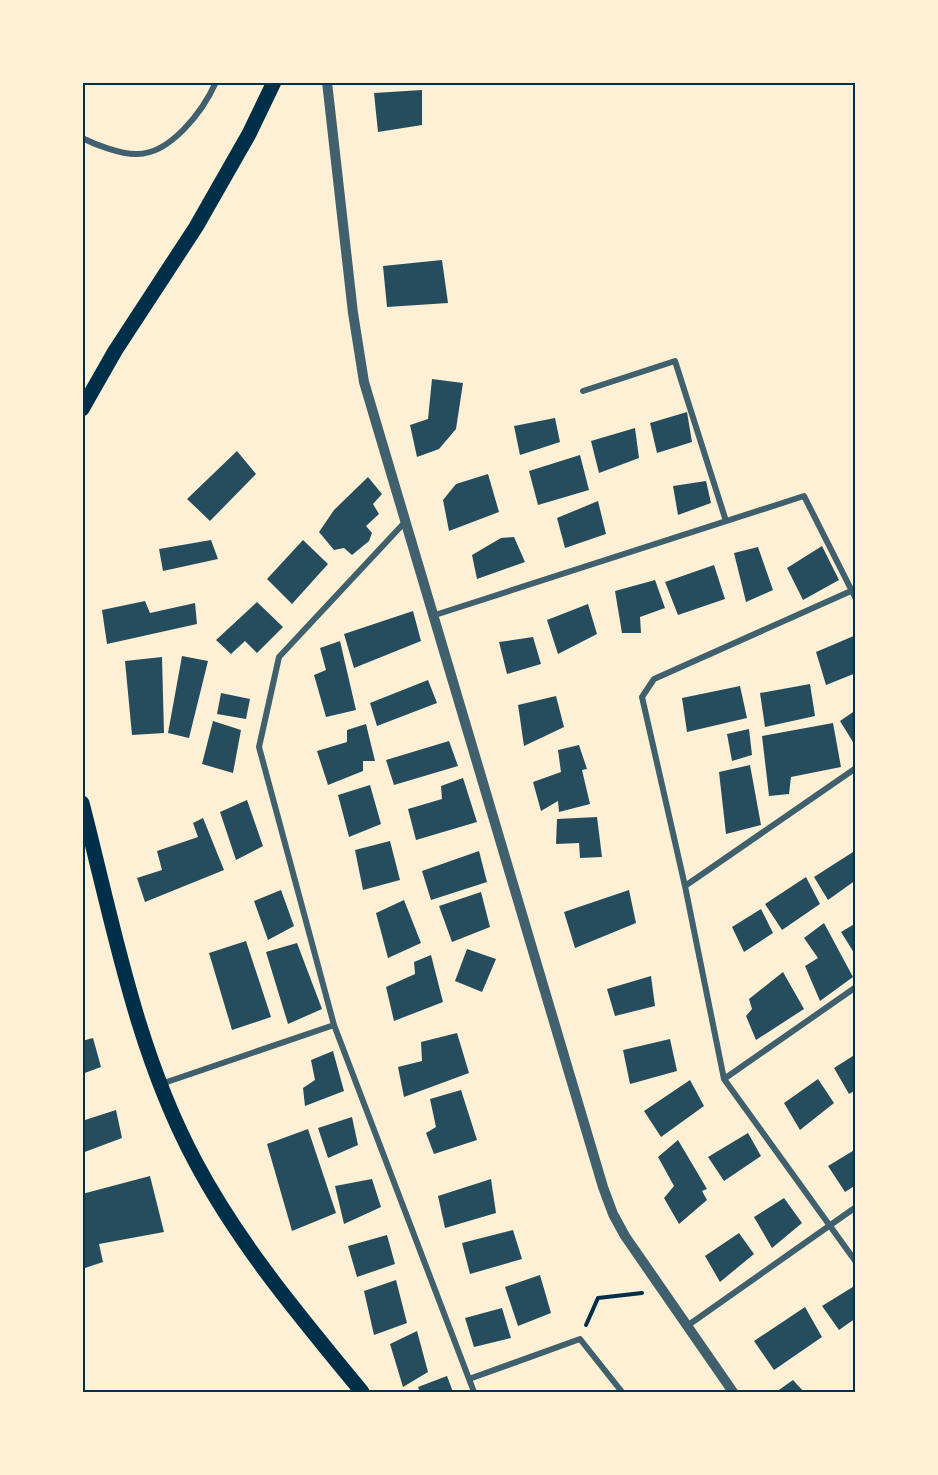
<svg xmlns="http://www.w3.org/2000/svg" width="938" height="1475" font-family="Commissioner,sans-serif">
  <rect width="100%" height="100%" fill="#fdf0d5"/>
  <!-- building -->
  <path fill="#264d5e" d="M422 90V125L378 132 374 93Z
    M442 260 448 303 387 307 383 266Z
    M432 379 463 383 456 429 439 449 417 457 410 425 428 419Z
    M687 412 692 442 657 453 650 423Z
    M555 418 560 442 520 455 514 426Z
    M635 428 639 458 599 473 591 441Z
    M237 451 256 474 210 521 187 499Z
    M580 455 589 490 538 505 529 471Z
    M488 474 499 512 449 531 443 500 456 484Z
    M368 477 382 494 373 504 379 514 366 526 372 533 369 541 352 555 344 548 334 550 319 532 334 510Z
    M706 481 711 503 678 515 673 486Z
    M598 501 606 534 565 548 557 518Z
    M514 537 525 562 477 579 472 555 501 538Z
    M211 540 218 559 163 571 159 549Z
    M303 540 328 564 292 604 267 579Z
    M822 546 839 580 803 600 787 568Z
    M758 547 773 590 746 602 734 553Z
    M714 565 725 599 678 615 665 582Z
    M655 580 665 608 640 617 641 633H622L615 591Z
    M145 601 150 613 195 603 197 624 107 644 102 610Z
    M257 602 283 627 257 653 245 641 231 654 216 640Z
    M588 604 597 634 558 654 547 620Z
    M413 611 421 641 354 668 344 634Z
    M856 635V673L826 685 816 652Z
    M533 637 541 664 507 674 499 642Z
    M340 641 356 710 326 717 314 675 326 670 320 648Z
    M182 656 208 661 189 738 168 733Z
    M162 657 164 733 132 735 125 661Z
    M428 680 437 703 377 726 370 703Z
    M810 684 815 716 765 727 760 693Z
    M740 686 747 718 687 732 682 698Z
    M221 693 250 699 246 719 217 714Z
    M556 696 564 727 524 746 518 705Z
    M856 710V747L840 721Z
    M213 721 241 730 233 773 202 764Z
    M833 723 841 767 791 777 789 794 769 796 762 736Z
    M366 724 375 761H363V771L328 785 317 751 347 742V730Z
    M749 729 752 755 732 761 727 734Z
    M449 741 458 766 394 785 386 760Z
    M579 745 587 769 582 770 590 804 559 812 558 801 541 811 533 782 561 772 558 750Z
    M750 765 761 825 726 834 719 772Z
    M463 778 477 822 416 840 408 809 442 799 441 786Z
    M370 785 381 824 349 837 338 795Z
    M247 800 263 846 236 860 220 812Z
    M597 817 602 857 580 858 579 843 556 844 557 819Z
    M203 818 224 870 145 902 137 878 162 870 157 851 198 837 193 823Z
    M390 841 400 880 363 890 355 850Z
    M479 851 487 882 431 900 422 871Z
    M853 852 856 856V880L828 900 814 877Z
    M806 877 820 904 782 930 765 904Z
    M281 890 294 926 268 940 254 901Z
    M629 890 636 923 575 948 564 912Z
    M481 892 490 927 452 942 439 906Z
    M404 900 421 943 388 958 376 913Z
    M761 909 773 933 744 952 732 927Z
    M824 923 853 977 820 1001 805 966 818 958 804 938Z
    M856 923V956L841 932Z
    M246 941 271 1017 232 1030 209 953Z
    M297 943 322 1009 288 1024 266 952Z
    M467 949 496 959 482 992 455 981Z
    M431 955 443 1002 394 1021 386 987 415 974 414 962Z
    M783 972 804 1009 756 1040 746 1016 752 1009 749 999Z
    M651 976 655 1006 615 1016 607 989Z
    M457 1033 469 1073 404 1097 398 1067 422 1061 421 1042Z
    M93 1038 101 1067 82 1074V1041Z
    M670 1039 677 1071 630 1084 623 1050Z
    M333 1051 344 1091 305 1106 303 1088 315 1080 311 1060Z
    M856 1054V1090L849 1094 834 1068Z
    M818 1079 834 1103 800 1130 784 1103Z
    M690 1080 704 1106 661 1137 644 1111Z
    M461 1090 477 1140 434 1154 426 1133 436 1127 430 1099Z
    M116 1110 122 1138 82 1153V1121Z
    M352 1117 358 1145 328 1158 318 1128Z
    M308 1129 336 1213 292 1231 267 1144Z
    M748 1133 761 1156 724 1181 708 1157Z
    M678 1140 707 1189 702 1191 707 1200 679 1224 664 1198 674 1186 658 1157Z
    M856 1149V1185L845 1192 828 1166Z
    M150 1176 164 1232 99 1244 103 1262 82 1269V1194Z
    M372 1179 381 1207 344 1224 335 1186Z
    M491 1179 496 1213 445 1228 438 1196Z
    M784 1198 802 1223 772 1248 754 1217Z
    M513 1230 522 1259 470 1274 462 1243Z
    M739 1233 754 1254 720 1282 705 1256Z
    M387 1235 395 1264 357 1277 348 1246Z
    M540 1275 551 1313 518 1326 505 1287Z
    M396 1280 407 1323 374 1335 364 1291Z
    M856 1285V1318L839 1330 822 1306Z
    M805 1307 822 1337 774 1370 754 1341Z
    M502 1308 511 1338 474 1347 465 1318Z
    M417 1331 428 1372 403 1387 390 1344Z
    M447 1376 453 1392H420L418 1387Z
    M793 1380 804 1392H776Z"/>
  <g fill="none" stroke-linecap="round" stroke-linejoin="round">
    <!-- path -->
    <path stroke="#003049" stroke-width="4" d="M586 1325 598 1298 642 1293"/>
    <!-- minor -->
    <path stroke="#3f606c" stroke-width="6" d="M82 138C96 145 120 154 136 154 170 155 203 111 216 82
      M583 391 675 361 726 521
      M405 522 279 657 259 747 334 1025 474 1392
      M435 615 804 496 856 599
      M856 768 685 886 724 1079 856 1262
      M685 886 642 697 654 679 851 591
      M724 1079 856 987
      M161 1084 334 1025
      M687 1326 856 1207
      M469 1379 580 1339 622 1392"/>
    <!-- tertiary -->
    <path stroke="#3f606c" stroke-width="10" d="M327 82 353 313 364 382 603 1187 613 1214 625 1236 733 1392"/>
    <!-- primary -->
    <path stroke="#003049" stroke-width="15" d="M82 409 115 351 196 227 249 134 274 82
      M82 803C113 923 136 1051 195 1161 240 1246 302 1319 362 1392"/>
  </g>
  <!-- border -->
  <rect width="938" height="1475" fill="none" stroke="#fdf0d5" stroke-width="168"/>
  <rect x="84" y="84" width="770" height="1307" fill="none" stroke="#003049" stroke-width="2"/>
</svg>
